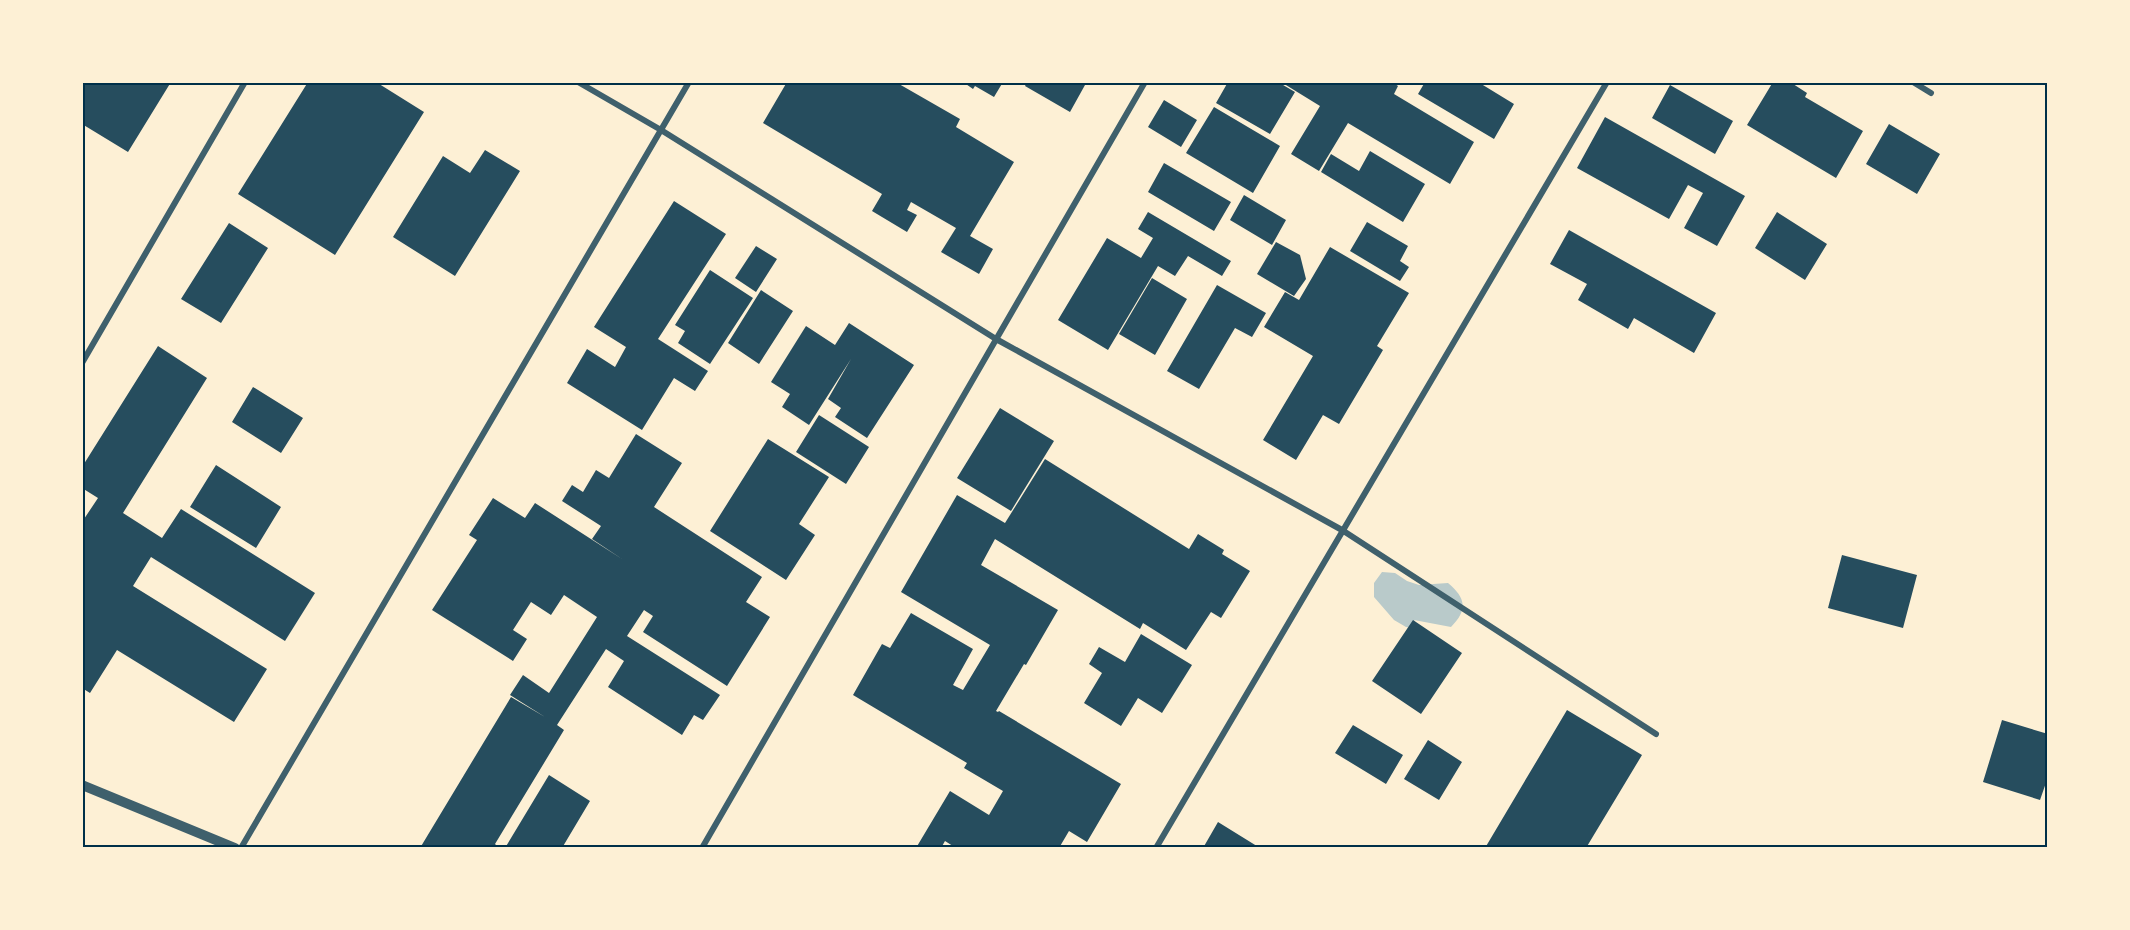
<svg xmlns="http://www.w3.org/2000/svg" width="2130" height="930" font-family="'Fira Sans Condensed',sans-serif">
  <rect width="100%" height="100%" fill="#fdf0d5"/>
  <!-- green -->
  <path fill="#b9caca" d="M1382 572 1395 573 1407 581 1419 585 1448 583C1466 598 1468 610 1451 627L1414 620 1420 629 1406 627 1394 620 1374 597V583Z"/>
  <!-- building -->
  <path fill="#264d5e" d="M82 82H171L128 152 82 124Z
    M308 82H376L424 112 335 255 238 194Z
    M787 82H882L885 84 886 82H901L899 84 960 119 956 127 1014 162 970 236 993 249 979 274 941 252 956 228 911 202 907 210 917 215 907 232 872 211 882 194 763 123Z
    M963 82H1003L994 97 975 86 973 89Z
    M1027 82H1081L1085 85 1070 112 1025 86Z
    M1228 82H1278L1295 92 1270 134 1216 103Z
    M1281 82H1392L1398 86 1394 94 1474 142 1450 184 1348 123 1319 171 1291 154 1320 106Z
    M1425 82H1478L1514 104 1494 139 1418 94Z
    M1773 82H1790L1807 93 1805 97 1863 131 1836 178 1747 125Z
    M1670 85 1733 121 1715 154 1652 118Z
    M1164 100 1197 120 1181 147 1148 127Z
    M1214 107 1280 146 1253 193 1186 153Z
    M1605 117 1745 196 1717 246 1684 228 1703 193 1688 185 1669 219 1577 168Z
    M1889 124 1940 154 1917 194 1866 164Z
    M485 150 520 171 455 276 393 237 443 156 470 173Z
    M1370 151 1425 184 1403 222 1321 172 1331 154 1359 171Z
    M1164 163 1231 202 1214 231 1148 192Z
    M1244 195 1286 220 1272 245 1230 220Z
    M674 201 726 234 658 339 708 371 695 391 674 378 642 430 567 383 587 349 615 367 626 347 594 327Z
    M1148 212 1231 261 1222 276 1188 256 1175 276 1158 266 1108 350 1058 320 1107 238 1141 258 1153 238 1138 229Z
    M1777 212 1827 244 1805 280 1755 248Z
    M1367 222 1408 246 1400 261 1409 267 1400 281 1350 251Z
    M229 223 268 248 221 323 181 299Z
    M1569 230 1716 313 1694 353 1634 318 1628 329 1578 300 1587 284 1550 264Z
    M1276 242 1300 255 1306 279 1294 296 1257 274Z
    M756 246 777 259 756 292 735 278Z
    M1330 247 1409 293 1377 346 1383 350 1339 424 1323 415 1296 460 1263 440 1313 356 1264 327 1285 292 1299 300Z
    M710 270 753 298 710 364 678 343 685 331 675 325Z
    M1152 278 1187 299 1155 355 1119 334Z
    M1217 285 1266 313 1252 337 1235 328 1199 389 1167 371Z
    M761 290 793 311 759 364 728 343Z
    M849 323 914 365 867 438 835 417 841 408 828 399 851 359 809 425 782 407 790 394 771 382 806 326 835 345Z
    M158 346 207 378 123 513 162 538 181 509 315 593 285 641 151 557 133 586 267 669 234 722 117 650 90 693 82 688V522L98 498 82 488V467Z
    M253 387 303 418 281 453 232 422Z
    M1000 408 1054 441 1011 511 957 478Z
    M819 415 869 447 846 484 796 452Z
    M636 434 682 463 654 507 762 577 746 602 770 617 727 686 643 632 653 616 644 610 627 636 720 695 703 720 694 715 682 735 608 687 624 661 606 649 557 725 564 730 495 844 499 848H420L511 697 545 717 510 695 523 675 549 693 597 617 564 595 551 615 531 602 513 630 527 639 513 661 432 610 477 540 469 535 493 498 525 518 535 503 622 559 592 539 601 526 562 501 572 485 583 492 596 470 609 478Z
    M768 439 829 477 799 524 815 535 786 580 710 531Z
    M1045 459 1189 549 1198 534 1224 550 1222 554 1250 571 1221 618 1211 612 1186 650 1143 623 1140 629 995 539 981 565 1058 610 1026 665 1024 664 996 711 998 712 999 711 1121 784 1087 842 1069 831 1059 848H956L945 841 941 848H916L950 791 989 815 1003 791 964 768 967 763 853 695 882 644 890 648 911 613 973 649 953 685 963 690 990 645 901 592 957 495 1005 523Z
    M216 465 281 507 256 548 190 507Z
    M1842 555 1917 575 1903 628 1828 608Z
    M1413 620 1462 653 1421 714 1372 681Z
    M1141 634 1192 665 1162 713 1138 698 1121 726 1084 703 1102 673 1089 664 1099 647 1125 662Z
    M1567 710 1642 755 1586 848H1485Z
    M2002 720 2048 734V777L2040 800 1983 782Z
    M1353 725 1403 755 1386 784 1335 753Z
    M1428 740 1462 762 1439 800 1404 779Z
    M549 775 590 801 562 848H505Z
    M1218 822 1260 848H1203Z"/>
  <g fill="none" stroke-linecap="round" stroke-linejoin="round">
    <!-- minor -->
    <path stroke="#3f606c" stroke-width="6" d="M578 82 661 130 996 339 1342 530 1656 734
      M1913 82 1931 93
      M82 363 245 82
      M241 848 689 82
      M702 848 1145 82
      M1156 848 1607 82"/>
    <!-- tertiary -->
    <path stroke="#3f606c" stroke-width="10" d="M82 785 235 848"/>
  </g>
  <!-- border -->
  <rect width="2130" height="930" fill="none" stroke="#fdf0d5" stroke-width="168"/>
  <rect x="84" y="84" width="1962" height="762" fill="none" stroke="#003049" stroke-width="2"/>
</svg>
